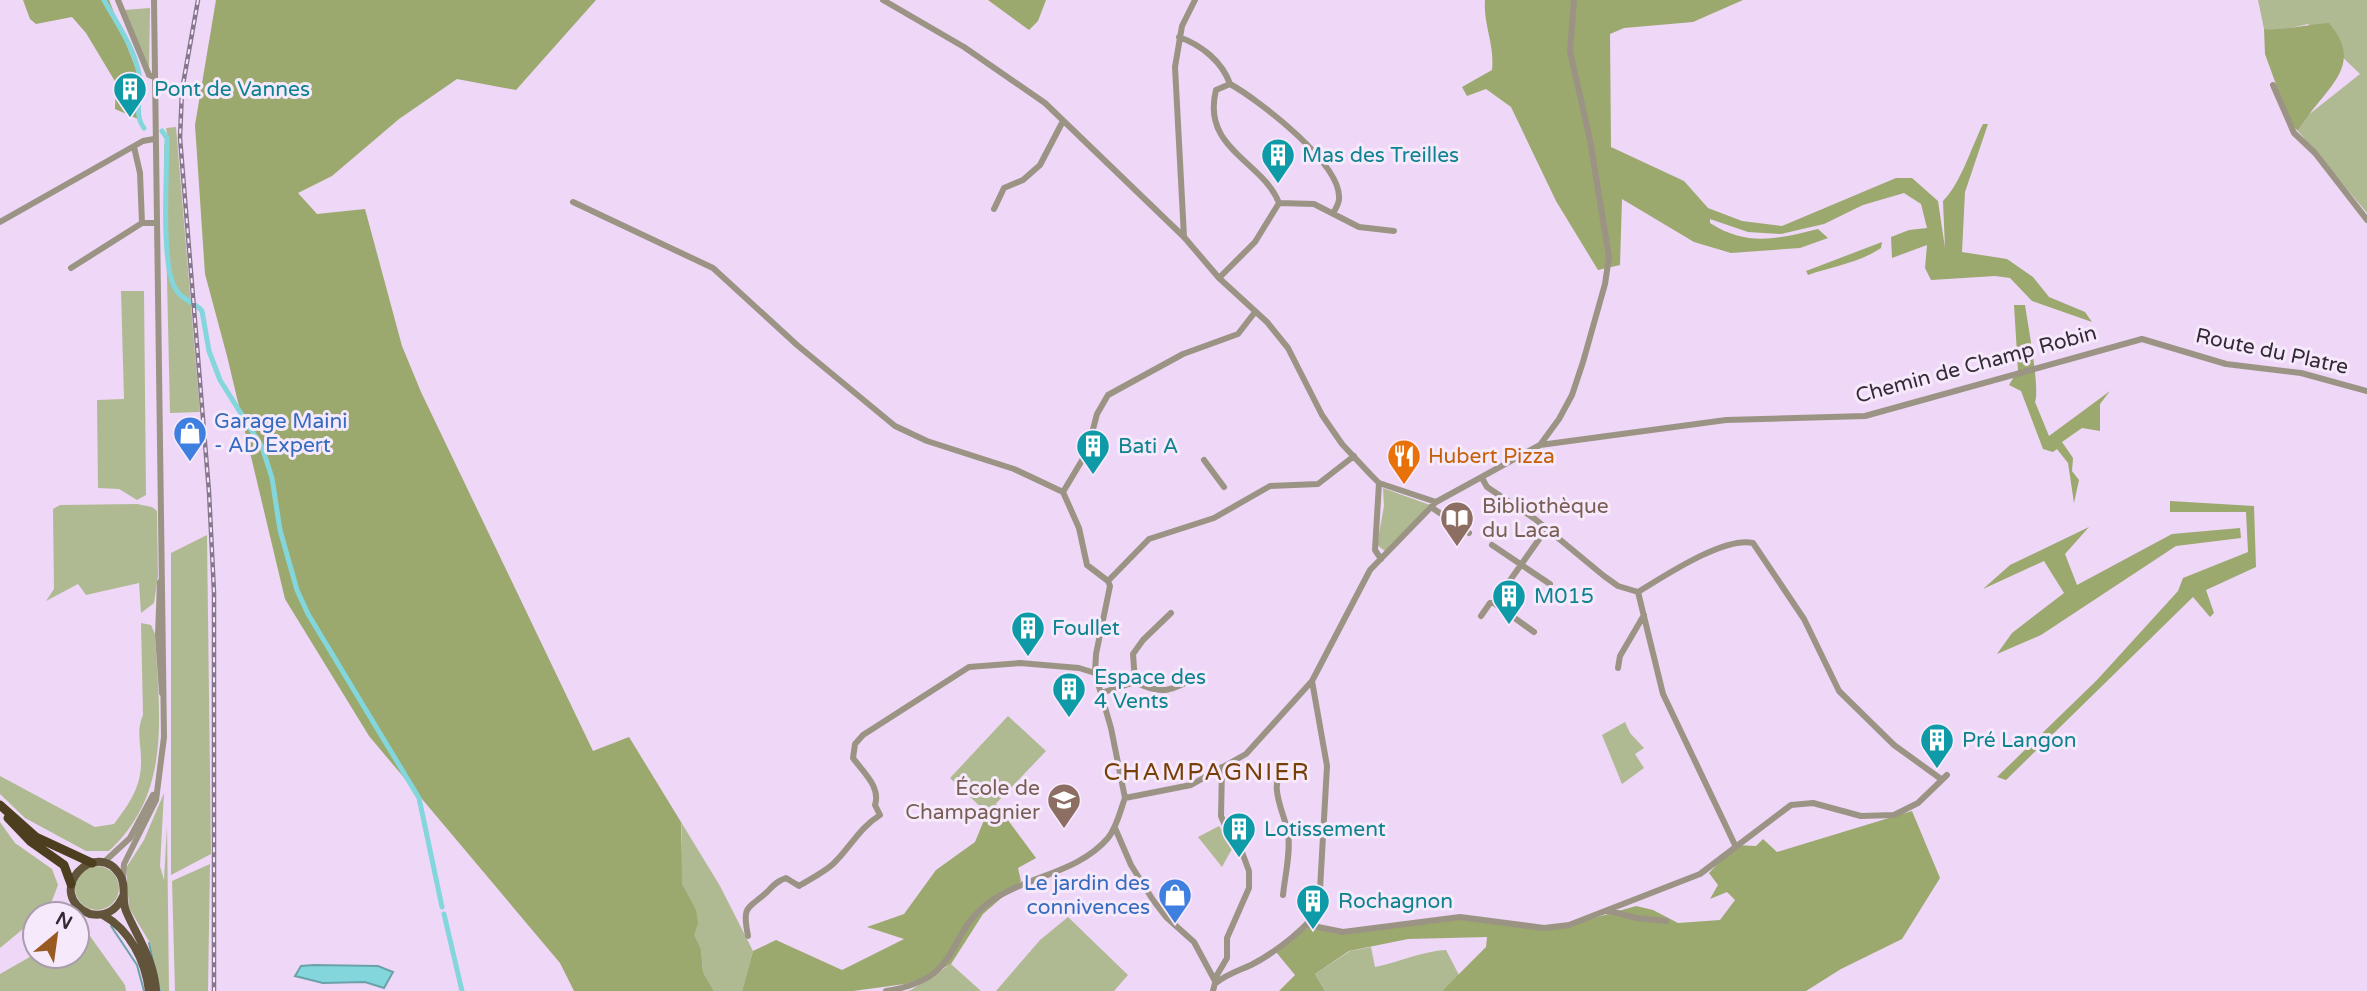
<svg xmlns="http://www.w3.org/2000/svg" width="2367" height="991" font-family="'Varela Round',sans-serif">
  <rect width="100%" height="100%" fill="#efd7f7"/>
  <!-- green -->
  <path fill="#b0ba92" d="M2258 0H2367V213L2298 131 2307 116 2360 74 2308 24 2282 30 2264 29Z
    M150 8 149 70 124 10Z
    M176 127 200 412 170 413 164 145 169 144 166 128Z
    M121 291H144L146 495 137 500 119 489 98 488 97 400 124 399Z
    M1383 488 1430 505 1385 551 1377 545 1384 506Z
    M137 504 152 507 157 511 158 576 154 603 141 613 139 583 86 595 78 584 46 601 54 589 53 509 60 505Z
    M207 535 211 854 171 875V553Z
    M141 623 151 625 155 634C159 713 173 792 109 851H86L25 818 0 794V776L95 827 114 824C130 803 142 786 141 759 141 743 136 731 143 715Z
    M1008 716 1046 751 987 813 950 778Z
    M1625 722 1630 733 1644 748 1635 754 1644 768 1622 784 1602 735Z
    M164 793 160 866 164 880 167 826 169 991H161L150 943 129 908 126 868 144 840Z
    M0 822 15 843 52 869 58 885C53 897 50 914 35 914V919L0 948Z
    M681 822 720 886 753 951 742 991H714L703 972 701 949 693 935C703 911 686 905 682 884 679 864 683 842 681 822Z
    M1219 826 1233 847 1222 867 1198 837Z
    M210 864 208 991H175L172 881Z
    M75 888a22 22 0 1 1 44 0a22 22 0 1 1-44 0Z
    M1068 917 1128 975 1114 991H996L1040 940Z
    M90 936 125 985 126 991H0V974L35 954 77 956V937Z
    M1371 947 1375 967C1399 962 1423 951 1446 950L1459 975 1442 991H1325L1315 974 1350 951Z
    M951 964 981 991H907L911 990Z"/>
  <!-- forest -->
  <path fill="#9ba86e" d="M23 0H109L138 74V119L115 109 116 83 86 33 72 17 36 24 30 19Z
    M216 0H596L516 90 457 79 399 119 332 176 298 193 317 214 365 209 402 346 421 392 593 751 629 737 681 822 682 884 696 910 698 923 694 935 701 949 703 972 714 991H574L560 963 369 736 285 599 227 356 205 274 195 125Z
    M988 0H1046L1038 21 1029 30Z
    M1485 0H1743L1693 22 1624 28 1610 34 1611 147 1684 181 1708 208 1742 221 1782 226 1896 178H1912L1938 201 1945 248 1943 201C1961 183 1971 148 1983 124H1988L1965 192 1962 252 2007 259 2033 277 2049 297 2085 312 2092 322 2032 301 2010 278 1995 276 1931 280 1925 268 1927 245 1892 258 1891 237 1909 230 1927 228 1921 204 1904 193 1863 205 1824 224 1781 234 1748 232 1710 219V223C1747 247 1778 239 1818 229L1828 238 1800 248 1731 253 1694 242 1622 199 1620 265 1598 270 1556 201 1511 107 1486 89 1467 96 1462 87 1492 70C1495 45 1483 24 1485 0Z
    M2329 23C2367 68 2323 88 2298 131L2290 123 2265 54 2264 29C2286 31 2306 24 2329 23Z
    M1882 242 1881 248C1859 263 1833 266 1808 275L1806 271Z
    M2014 305H2025C2028 325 2040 388 2035 402L2049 436 2110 391 2100 404V431L2082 428 2062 442 2073 458 2072 471 2079 480 2074 503 2068 463 2057 449 2053 452 2043 449 2021 391 2009 385 2018 370Z
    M2170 501 2254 506 2256 567 2206 590 2214 613 2210 617 2193 597 2006 780 1997 777 2097 680 2178 591 2183 578 2248 552 2246 512H2170Z
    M2089 527 2065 554 2077 585 2172 534 2240 528 2241 538 2176 546 2041 635 1997 654 2012 633 2064 593 2044 561 1983 589 2010 565Z
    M996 804 1036 858 1018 868 1021 881 983 914 951 964 927 977 905 984 853 991H742L753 951 776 940 842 970 904 939 867 927 904 914 936 870 975 842 987 813Z
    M1912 811 1940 878 1902 939 1841 969 1806 991H1442L1486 947 1487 937 1408 939 1349 951 1315 974 1325 991H1279L1295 975 1276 952 1308 927 1339 934 1464 918 1559 928 1636 906 1653 910 1678 923 1720 920 1735 900 1727 892 1710 899 1718 885 1709 873 1736 845 1756 846 1763 839 1777 852Z"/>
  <!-- water -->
  <path fill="#83d6db" stroke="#6ba2aa" stroke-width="2" d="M314 965 378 966 393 972 384 988 365 982 323 983 295 976 301 966Z"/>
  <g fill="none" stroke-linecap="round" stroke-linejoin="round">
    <!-- stream -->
    <path stroke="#6ba2aa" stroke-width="2" d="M111 926 137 965 144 991
      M149 943 160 991"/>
    <!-- canal -->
    <path stroke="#83d6db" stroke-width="5" d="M104 0C117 24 134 47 139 74 142 91 133 115 144 128
      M162 131 167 138C167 171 161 260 174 286 180 300 194 301 202 311L209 351 220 380 262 447 272 478 280 530 297 590 308 614 419 798 442 907
      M444 914 462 991"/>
    <!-- minor -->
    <path stroke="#9b9485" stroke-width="6" d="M118 0 149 75 154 77
      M883 0 964 47 1045 103 1184 237 1219 278 1267 322 1288 348 1322 415 1342 444 1370 474 1379 483 1436 502
      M1179 37C1201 45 1222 61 1230 84 1259 100 1342 164 1339 199 1339 204 1335 209 1333 214
      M1230 84 1216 90C1201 149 1263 161 1279 203
      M2273 85 2294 133 2315 153 2367 220
      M134 147 140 173 142 223H156
      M573 202 713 268 797 345 895 426 927 441 1014 469 1063 492
      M994 209 1004 188 1023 180 1040 165 1063 121
      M0 222 143 141 154 139
      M1184 237 1175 67 1182 26 1195 0
      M71 268 142 223
      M1219 278 1255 242 1279 203 1314 204 1359 227 1394 231
      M1540 445 1726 420 1865 416 2142 339 2226 364 2301 373 2367 391
      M1204 460 1224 487
      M1482 478 1487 487 1535 519 1604 576 1618 586 1638 592
      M1379 483 1375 550 1381 559
      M1063 492 1079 528 1087 565 1108 581 1110 586 1096 654 1095 673 1111 728 1125 798
      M1063 492 1087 452 1097 414 1108 395 1183 354 1238 334 1255 312
      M1431 507 1469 533
      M1492 545 1550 584
      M1108 581 1149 539 1214 518 1270 486 1318 484 1354 456
      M160 582 158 635 162 693
      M1638 592C1663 577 1724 536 1753 543L1804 619 1839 691 1894 745 1941 779
      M1638 592 1663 694 1735 845
      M1481 616 1490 603H1494
      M1534 632 1494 603 1547 528
      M1618 668 1620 656 1644 615
      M1135 682 1133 654 1143 640 1171 613
      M1101 693 1135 682C1165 697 1174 689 1201 674
      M1125 798 1191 785 1246 754 1312 681 1370 570 1436 502 1540 445 1559 419 1572 395 1583 362 1605 284 1609 257 1590 140 1570 51 1574 0
      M1115 828 1131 865 1153 900 1166 917 1194 942 1215 981
      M103 863 130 838 153 795
      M123 878 124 864 156 800 164 737 154 0
      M1283 895C1285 875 1291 852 1288 833 1284 811 1266 784 1286 765
      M1610 911 1636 918 1666 921
      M1308 925 1343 932 1460 917 1544 928 1569 925 1700 874 1791 805 1813 803 1861 816 1894 815 1918 803 1947 775
      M748 936C742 905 747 910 767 892 773 886 777 881 786 878L799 886C810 879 823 873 833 864 850 848 859 828 880 815L875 805C881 787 863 772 853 758L855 744 863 735 969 667 1020 663 1079 668 1095 673
      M1216 983C1227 974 1238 971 1251 965 1271 955 1310 927 1319 907L1327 766 1312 681
      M886 991C965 979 943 935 991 901 1027 876 1078 873 1108 838 1117 827 1120 811 1125 798
      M1213 991 1217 975 1227 958V938L1249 888V871L1242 852 1229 835 1221 816 1222 767"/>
    <!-- major -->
    <path stroke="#61543b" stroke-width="8" d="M123 896C117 910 106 917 90 914 42 893 96 836 120 875 127 886 121 899 126 911 138 939 154 959 156 991
      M103 915C130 930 145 960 149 991"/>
    <!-- highway -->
    <path stroke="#4d3e20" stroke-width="9" d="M0 805 36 837 92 863
      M8 818 30 841 64 865 71 884"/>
    <!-- rail casing -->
    <g stroke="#87778c" stroke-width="4.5">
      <path id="rail" d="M198 0 182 90 180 138 209 492 214 592V991"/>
    </g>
    <!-- rail -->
    <use href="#rail" stroke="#f7e9fc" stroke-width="2" stroke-dasharray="5" stroke-linecap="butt"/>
  </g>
  <!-- icons -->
  <defs>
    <g id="building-pin" transform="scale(1.75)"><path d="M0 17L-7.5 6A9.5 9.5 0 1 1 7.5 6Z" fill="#0f9aa8" stroke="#f7e9fc"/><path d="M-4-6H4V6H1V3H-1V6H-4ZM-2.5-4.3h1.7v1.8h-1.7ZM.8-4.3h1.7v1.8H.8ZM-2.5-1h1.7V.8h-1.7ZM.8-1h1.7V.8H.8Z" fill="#fff"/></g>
    <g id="shop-pin" transform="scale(1.75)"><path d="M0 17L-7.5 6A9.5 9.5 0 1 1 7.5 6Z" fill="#3f7fe0" stroke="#f7e9fc"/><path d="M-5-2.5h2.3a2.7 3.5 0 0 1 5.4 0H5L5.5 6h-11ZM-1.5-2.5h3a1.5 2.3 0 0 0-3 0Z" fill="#fff"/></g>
    <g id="restaurant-pin" transform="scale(1.75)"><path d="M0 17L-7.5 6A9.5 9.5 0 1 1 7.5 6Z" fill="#e8710a" stroke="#f7e9fc"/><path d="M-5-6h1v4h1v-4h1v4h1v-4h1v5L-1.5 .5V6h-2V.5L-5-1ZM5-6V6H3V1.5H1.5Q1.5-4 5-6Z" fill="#fff"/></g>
    <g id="library-pin" transform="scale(1.75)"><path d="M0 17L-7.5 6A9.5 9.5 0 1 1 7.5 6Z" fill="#8d6e63" stroke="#f7e9fc"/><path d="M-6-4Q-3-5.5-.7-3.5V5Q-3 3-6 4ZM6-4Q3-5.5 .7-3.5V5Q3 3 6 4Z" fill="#fff"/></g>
    <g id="school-pin" transform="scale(1.75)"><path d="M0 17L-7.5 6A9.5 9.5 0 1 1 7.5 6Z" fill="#8d6e63" stroke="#f7e9fc"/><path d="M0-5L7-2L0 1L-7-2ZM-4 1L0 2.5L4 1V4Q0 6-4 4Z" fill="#fff"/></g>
  </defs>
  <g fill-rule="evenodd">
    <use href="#building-pin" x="130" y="89"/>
    <use href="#building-pin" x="1278" y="155"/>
    <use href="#shop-pin" x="190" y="433"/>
    <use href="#building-pin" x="1093" y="446"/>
    <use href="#restaurant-pin" x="1404" y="456"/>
    <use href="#library-pin" x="1457" y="518"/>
    <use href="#building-pin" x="1509" y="596"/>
    <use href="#building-pin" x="1028" y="628"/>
    <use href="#building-pin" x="1069" y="689"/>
    <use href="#building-pin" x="1937" y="740"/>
    <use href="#school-pin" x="1064" y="800"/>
    <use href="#building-pin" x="1239" y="829"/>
    <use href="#shop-pin" x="1175" y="895"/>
    <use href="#building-pin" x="1313" y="901"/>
  </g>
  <g text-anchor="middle" stroke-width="6" stroke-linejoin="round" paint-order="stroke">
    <!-- culture labels -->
    <g font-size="21" fill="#0d838f" stroke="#f7e9fc" text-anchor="start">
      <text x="154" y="96">Pont de Vannes</text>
      <text x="1302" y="162">Mas des Treilles</text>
      <text x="1118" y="453">Bati A</text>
      <text x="1534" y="603">M015</text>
      <text x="1052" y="635">Foullet</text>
      <text x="1094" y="684">Espace des<tspan x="1094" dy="24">4 Vents</tspan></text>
      <text x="1962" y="747">Pré Langon</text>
      <text x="1264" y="836">Lotissement</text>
      <text x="1338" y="908">Rochagnon</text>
    </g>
    <!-- street labels -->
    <g font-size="21" fill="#332a36" stroke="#f7e9fc">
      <text transform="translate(2272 351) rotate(12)" y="7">Route du Platre</text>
      <text transform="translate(1976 364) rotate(-15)" y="7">Chemin de Champ Robin</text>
    </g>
    <!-- shop labels -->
    <g font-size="21" fill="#366cbe" stroke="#f7e9fc" text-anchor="start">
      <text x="214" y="428">Garage Maini<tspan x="214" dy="24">- AD Expert</tspan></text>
      <text x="1150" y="890" text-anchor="end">Le jardin des<tspan x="1150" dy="24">connivences</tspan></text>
    </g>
    <!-- food labels -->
    <g font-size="21" fill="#c56008" stroke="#f7e9fc" text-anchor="start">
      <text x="1428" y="463">Hubert Pizza</text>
    </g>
    <!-- education labels -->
    <g font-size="21" fill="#785e54" stroke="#f7e9fc" text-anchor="start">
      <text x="1482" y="513">Bibliothèque<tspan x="1482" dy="24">du Laca</tspan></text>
      <text x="1040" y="795" text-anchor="end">École de<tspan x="1040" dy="24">Champagnier</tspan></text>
    </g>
    <!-- quarter labels -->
    <g font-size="24" letter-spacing="2" fill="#773e06" stroke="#f7e9fc">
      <text x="1207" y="780">CHAMPAGNIER</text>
    </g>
  </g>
  <!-- north arrow -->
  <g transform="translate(56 935) rotate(29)"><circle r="33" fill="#f7e9fc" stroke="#a99dad" stroke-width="2"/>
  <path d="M0-5L12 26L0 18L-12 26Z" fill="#995923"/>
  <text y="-10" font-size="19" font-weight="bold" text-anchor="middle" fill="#332a36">N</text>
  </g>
</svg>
